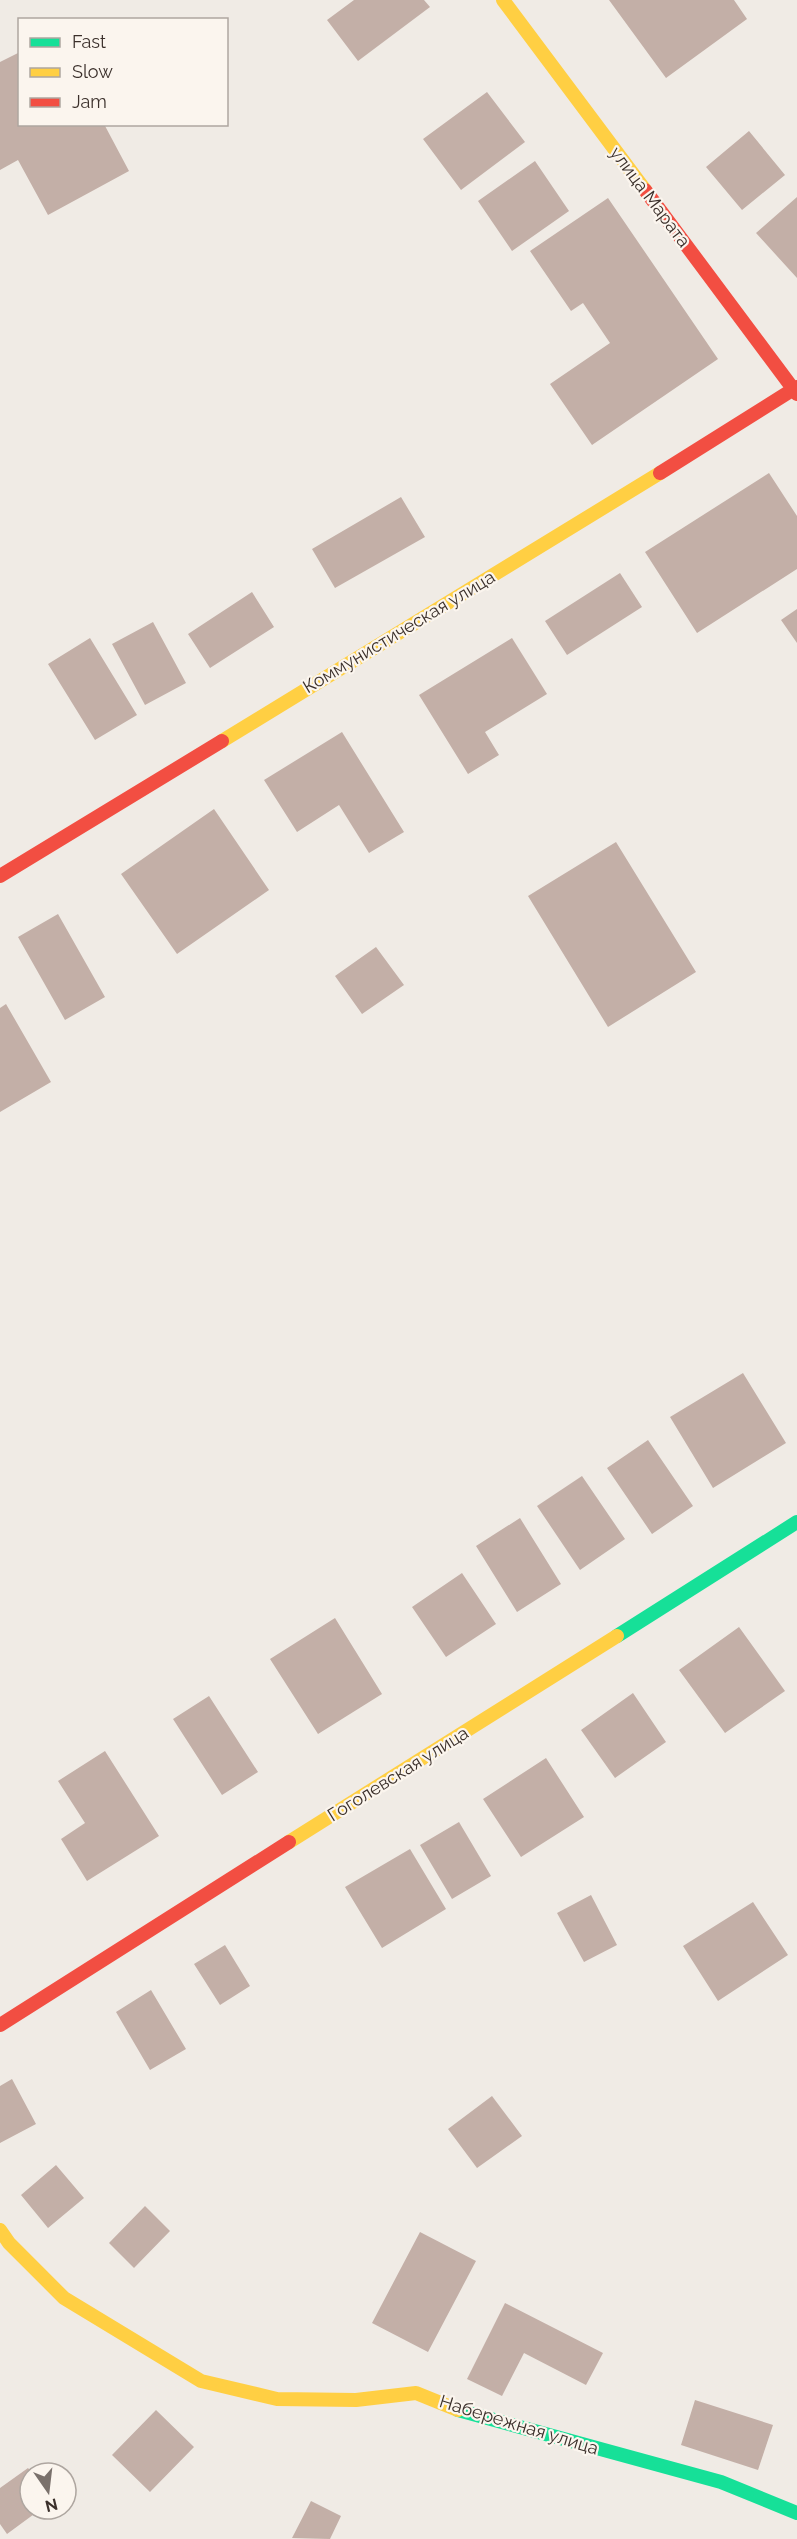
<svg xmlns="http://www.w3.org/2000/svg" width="797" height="2539" font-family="Raleway,sans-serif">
  <rect width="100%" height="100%" fill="#f0ebe5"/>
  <!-- building -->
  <path fill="#c3afa7" d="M354 0H424L430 7 358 61 327 20Z
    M609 0H734L747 19 666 78Z
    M20 52V124H104L129 171 48 215 18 160 0 170V62Z
    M487 92 525 142 461 190 423 139Z
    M749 131 785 175 742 210 706 167Z
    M535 161 569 211 512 251 478 201Z
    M797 197V278L756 233Z
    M608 198 718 359 592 445 550 384 610 343 583 303 571 311 530 251Z
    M769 473 797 516V569L697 633 645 552Z
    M401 497 425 537 335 588 312 549Z
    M620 573 642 607 567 655 545 621Z
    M252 592 274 627 210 668 188 634Z
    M797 609V643L781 620Z
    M153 622 186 683 145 705 112 644Z
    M90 638 137 715 95 740 48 664Z
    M512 638 547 694 485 732 499 755 468 774 419 695Z
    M342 732 404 832 369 853 339 805 297 832 264 780Z
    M214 809 269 890 177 954 121 874Z
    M616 842 696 972 608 1027 528 896Z
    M58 914 105 997 65 1020 18 937Z
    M376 947 404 985 362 1014 335 976Z
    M6 1004 51 1082 0 1112V1008Z
    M743 1373 786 1443 713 1488 670 1417Z
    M648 1440 693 1506 652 1534 607 1468Z
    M582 1476 625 1539 580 1570 537 1506Z
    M520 1518 561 1584 517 1612 476 1546Z
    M462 1573 496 1624 446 1657 412 1607Z
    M335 1618 382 1694 318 1734 270 1659Z
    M739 1627 785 1691 725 1733 679 1670Z
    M633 1693 666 1742 615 1778 581 1730Z
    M209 1696 258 1772 222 1795 173 1719Z
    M105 1751 159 1836 87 1881 61 1839 85 1823 58 1781Z
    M546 1758 584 1817 521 1857 483 1799Z
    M459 1822 491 1876 452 1899 420 1845Z
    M410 1849 446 1909 382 1948 345 1887Z
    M591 1895 617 1945 584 1962 557 1913Z
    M753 1902 788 1955 718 2001 683 1946Z
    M225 1945 250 1986 220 2005 194 1964Z
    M151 1990 186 2049 150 2070 116 2012Z
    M12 2079 36 2124 0 2143V2086Z
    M492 2096 522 2136 477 2168 448 2129Z
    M56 2165 84 2198 48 2228 21 2195Z
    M145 2206 170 2231 134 2268 109 2243Z
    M420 2232 476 2261 428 2352 372 2323Z
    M505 2303 603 2353 586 2385 524 2353 502 2396 467 2379Z
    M695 2400 773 2425 758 2470 681 2445Z
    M156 2410 194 2447 150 2492 112 2455Z
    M28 2468 32 2473H30V2509H41L7 2534 0 2524V2488Z
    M311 2501 341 2516 330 2539 292 2538Z"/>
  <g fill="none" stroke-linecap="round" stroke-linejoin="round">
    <!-- fast -->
    <path stroke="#16e098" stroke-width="14" d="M617 1636 797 1522
      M458 2410 721 2482 797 2513"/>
    <!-- slow -->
    <path stroke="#ffcf43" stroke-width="14" d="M503 0 645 190
      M222 741 660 473
      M289 1842 617 1636
      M0 2230 9 2243 64 2298 201 2381 277 2399 356 2400 416 2393 458 2410"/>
    <!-- jam -->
    <path stroke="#f24e42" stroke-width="14" d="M645 190 797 394
      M660 473 797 387
      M0 876 222 741
      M0 2025 289 1842"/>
  </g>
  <g text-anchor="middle" stroke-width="4.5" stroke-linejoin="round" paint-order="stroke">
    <!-- street labels -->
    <g font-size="18" fill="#3b302b" stroke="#fbf5ee">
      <text transform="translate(650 197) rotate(53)" y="6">улица Марата</text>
      <text transform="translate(399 632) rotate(-31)" y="6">Коммунистическая улица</text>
      <text transform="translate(398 1774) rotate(-32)" y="6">Гоголевская улица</text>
      <text transform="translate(519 2425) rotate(17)" y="6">Набережная улица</text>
    </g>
  </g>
  <!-- legend -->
  <rect x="18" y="18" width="210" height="108" fill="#fbf5ee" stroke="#aea6a0" stroke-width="1.5"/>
  <rect x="30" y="38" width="30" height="9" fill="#16e098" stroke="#aea6a0" stroke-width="1.5"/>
  <text x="72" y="48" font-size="18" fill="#3b302b">Fast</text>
  <rect x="30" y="68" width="30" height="9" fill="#ffcf43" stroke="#aea6a0" stroke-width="1.5"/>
  <text x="72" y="78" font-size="18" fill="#3b302b">Slow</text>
  <rect x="30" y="98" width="30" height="9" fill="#f24e42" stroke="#aea6a0" stroke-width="1.5"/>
  <text x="72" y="108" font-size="18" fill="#3b302b">Jam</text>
  <!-- north arrow -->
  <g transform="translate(48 2491) rotate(166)"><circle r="28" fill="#fbf5ee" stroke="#aea6a0" stroke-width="1.5"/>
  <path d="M0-4.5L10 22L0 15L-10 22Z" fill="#7a716c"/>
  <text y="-9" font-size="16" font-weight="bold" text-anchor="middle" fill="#3b302b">N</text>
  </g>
</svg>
